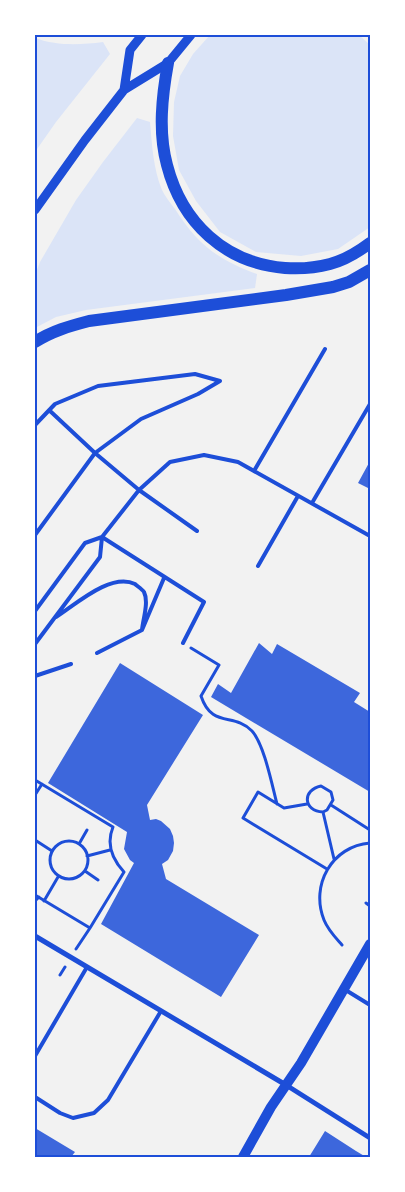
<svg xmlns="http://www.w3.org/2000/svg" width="405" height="1192" font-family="Ubuntu,sans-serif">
  <rect width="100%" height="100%" fill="#f2f2f2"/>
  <!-- green -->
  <path fill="#dbe4f7" d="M210 35H359L370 45V227L338 249 301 256 256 252 220 232 196 201 179 170 173 136 174 102 180 76 193 54Z
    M35 38C57 46 80 45 103 42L110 54 56 122 35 152Z
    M137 118 150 122C152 144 153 168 162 190 165 196 170 203 175 209 197 244 218 260 257 274L255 288 86 310 56 317 35 328V275L40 262 76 200 103 162Z"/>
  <!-- building -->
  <path fill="#3d67dc" d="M370 461V489L358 483Z
    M259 643 272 654 277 644 360 693 354 702 370 712V792L211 697 218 684 231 693Z
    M120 663 203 715 147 805 150 820 156 819 161 821 170 829 173 836 174 843 173 851 168 860 162 864 166 879 259 935 221 997 101 924 134 863 130 860 124 849 127 832 48 783Z
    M35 1128 75 1152 71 1157H35Z
    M325 1131 356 1151 366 1157H309Z"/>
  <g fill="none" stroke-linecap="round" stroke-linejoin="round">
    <!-- path -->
    <path stroke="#1d4ed8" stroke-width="3" d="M191 648 219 665 201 696C212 729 234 712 252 731 264 744 272 785 277 804
      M35 780 113 827C106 844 112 859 124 872L90 928 35 895
      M35 795 42 784
      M307 804 284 808 258 792 243 818 327 869
      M331 805 370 830
      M323 812C303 811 302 790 321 786L331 792 333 800 327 810 323 812 334 859
      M35 840 52 851
      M50 860a19 19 0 1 1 38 0a19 19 0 1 1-38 0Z
      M79 844 87 830
      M87 856 110 850
      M85 871 98 880
      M35 901 39 897
      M44 901 58 877
      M366 903 370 906
      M342 945C335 937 328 930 324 920 310 885 332 846 370 843
      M76 949 90 928
      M60 975 65 967"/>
    <!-- service -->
    <path stroke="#1d4ed8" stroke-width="4" d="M49 410 95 453 139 490 197 531
      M35 425 55 404 98 386 195 374 220 381 198 394 141 419 95 453 35 535
      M254 471 325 349
      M312 503 370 404
      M102 537 204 602 183 643
      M258 566 298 496
      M35 611 85 543 102 537 139 490 170 462 204 455 238 462 370 536
      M56 617C75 605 111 572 135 584 137 586 142 589 144 592 149 602 143 619 142 630
      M35 644 100 557 102 537
      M97 653 142 630 164 578
      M35 676 71 664
      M344 989 370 1005
      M35 1056 87 967
      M35 1097 60 1113 73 1118 94 1113 108 1100 161 1011"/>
    <!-- minor -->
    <path stroke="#1d4ed8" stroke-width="5" d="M35 936 286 1085 370 1138"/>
    <!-- tertiary -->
    <path stroke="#1d4ed8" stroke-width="9" d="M124 90 130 50 142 35
      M35 210 85 140 124 90 168 63 191 35"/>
    <!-- secondary -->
    <path stroke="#1d4ed8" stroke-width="10" d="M243 1157 271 1107 301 1063 370 944"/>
    <!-- primary -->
    <path stroke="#1d4ed8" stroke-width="12" d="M168 63C162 96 158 132 167 165 182 223 225 263 285 268 300 269 315 268 330 264 345 260 358 252 370 243
      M35 342C52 331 70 326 89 321L286 295 333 287 349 282 370 270"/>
  </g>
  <!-- border -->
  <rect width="405" height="1192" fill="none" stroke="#ffffff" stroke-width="72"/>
  <rect x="36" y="36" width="333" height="1120" fill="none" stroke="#1d4ed8" stroke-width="2"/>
</svg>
